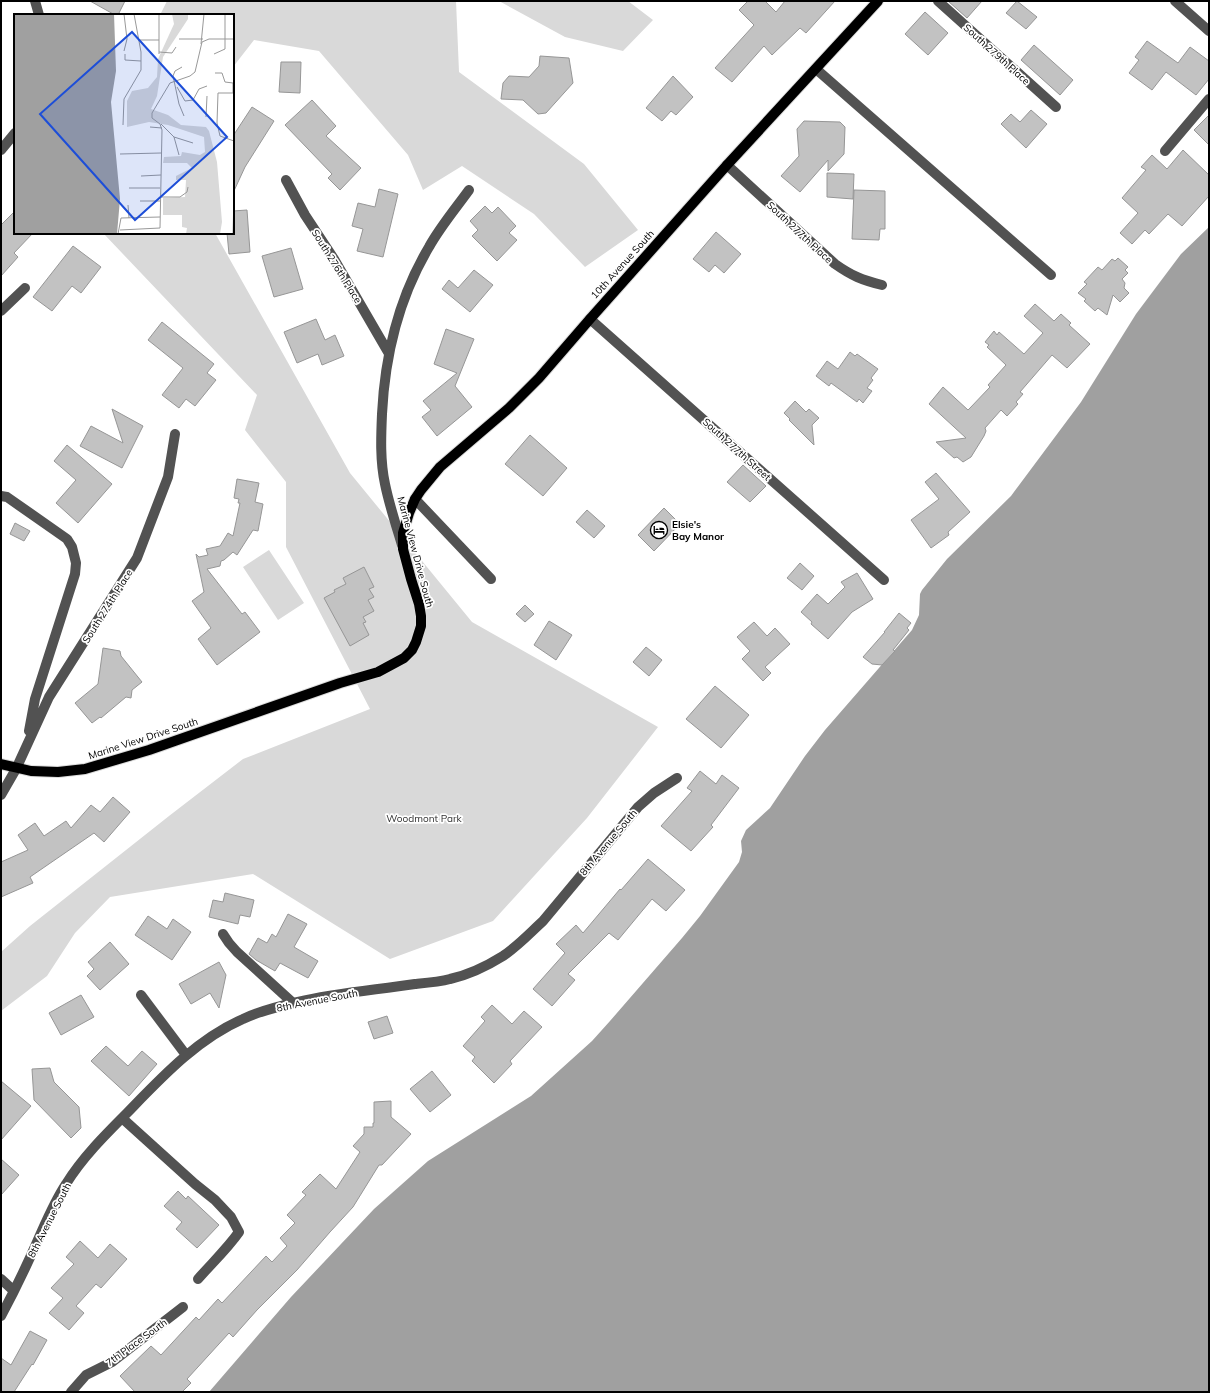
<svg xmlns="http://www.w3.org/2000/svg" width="1210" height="1393" font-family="Mulish,sans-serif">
  <rect width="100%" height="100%" fill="#fff"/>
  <!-- green -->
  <path fill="#d9d9d9" d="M167 1H456L459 72 584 164 638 230 585 267 534 214 462 166 423 190 408 155 319 51 254 40 233 67V15H160Z
    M499 1H628L653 20 623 51 565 37Z
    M103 233H215L350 473 472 622 658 727 587 818 493 921 390 959 253 874 110 897 75 933 47 976 1 1011V952L30 926 169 816 243 759 370 709 286 547V482L245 430 257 395Z
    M269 550 304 603 278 620 243 567Z"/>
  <!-- water -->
  <path fill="#a0a0a0" d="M1209 227V1392H209L291 1297 374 1209 428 1161 531 1096 592 1041 610 1021 682 938 700 916 739 862 742 852 741 841 746 830 770 808 805 756 825 730 912 630 919 615 920 594 922 590 947 559 1011 496 1081 402 1136 314 1181 254Z"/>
  <!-- building -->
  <path fill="#c2c2c2" stroke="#969696" d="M90 1H125L118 15H115Z
    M748 1H765L776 12 785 1H835L806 33 800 28 772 55 764 46 732 82 715 68 754 25 739 10Z
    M948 1H982L967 18Z
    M1017 1 1037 17 1026 29 1006 13Z
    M925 12 948 33 928 55 905 34Z
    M1147 41 1178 63 1190 47 1209 61V79L1196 95 1166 72 1152 90 1129 73 1139 60 1135 57Z
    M1034 45 1073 80 1060 95 1021 60Z
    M540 56 569 58 573 83 546 113 538 114 523 100 501 99 503 83 509 76 529 77 539 66Z
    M281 62H301L300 93 279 92Z
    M673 76 693 97 676 115 671 111 662 121 646 108Z
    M312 100 336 126 326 136 361 168 340 190 328 178 332 174 285 125Z
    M252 107 274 121 245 167 233 193V136Z
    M1031 110 1047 124 1026 148 1001 124 1011 114 1020 122Z
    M1209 115V145L1194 130Z
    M804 121 840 122 845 127 844 154 828 171V160L800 192 781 176 799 156 797 129Z
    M1183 150 1209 175V196L1182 226 1168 214 1149 234 1145 230 1132 244 1120 233 1138 213 1122 198 1146 170 1141 167 1152 155 1167 169Z
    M827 173 854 174 853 199 827 197Z
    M379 189 398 194 383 257 357 251 363 229 352 226 358 203 375 207Z
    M854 190 885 191V229H880L879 240 852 239Z
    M485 206 492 213 498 207 516 226 509 233 517 240 497 261 472 236 478 230 470 221Z
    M247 210 250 252 229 254 227 233H233V211Z
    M15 211V233H33L14 253 18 257 1 276V225Z
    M716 232 741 254 724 273 715 265 709 272 693 259Z
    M73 246 101 267 81 293 72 286 52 311 33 297Z
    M291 248 303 289 274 297 262 256Z
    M1118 258 1128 267 1125 270 1128 273 1122 279 1125 283 1124 288 1129 293 1120 302 1113 295 1107 315 1098 308 1095 311 1084 301 1086 299 1078 293 1087 284 1084 282 1098 267 1102 270 1112 259 1115 261Z
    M474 270 493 285 470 312 442 289 449 280 458 288Z
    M1035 304 1054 321 1061 314 1071 323 1069 325 1090 344 1067 368 1052 355 1020 392 1023 394 1016 402 1018 404 1007 416 1001 410 985 428 986 431 984 436 971 457 963 462 957 457 954 458 936 442 966 438 929 404 943 387 968 410 970 408 990 387 988 385 1006 365 987 347 989 345 985 342 994 331 997 335 999 332 1024 354 1043 333 1024 316Z
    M316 319 325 340 335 335 344 356 322 365 318 354 297 363 284 332Z
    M162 322 214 364 207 373 216 380 195 406 186 399 179 408 162 395 183 368 148 340Z
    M446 329 474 339 455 386 472 407 437 436 422 417 431 410 423 401 457 373 434 364Z
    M850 352 855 356 857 354 878 369 871 378 873 380 867 388 872 391 863 403 859 399 857 402 831 383 829 386 816 376 827 361 838 369Z
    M795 401 806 412 809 409 819 418 812 425 814 445 789 420 790 419 784 413Z
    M112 409 143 426 122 468 80 446 91 426 123 443Z
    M530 435 567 468 543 496 505 464Z
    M67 445 112 484 78 523 56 503 76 480 54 461Z
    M743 465 766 486 750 502 727 482Z
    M936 473 970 512 948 532 949 535 931 548 911 520 939 499 925 482Z
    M237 479 259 483 255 502 263 504 258 531 253 530 237 555 233 552 224 560 221 561 220 566 207 569 242 614 245 612 260 632 217 665 198 639 211 628 192 601 204 592 196 554 199 557 208 555 206 549 220 546 228 533 233 536 240 503H238L239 499 234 498Z
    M664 508 680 524 654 551 638 535Z
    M587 510 605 526 594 538 576 522Z
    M15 523 30 531 24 541 10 534Z
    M800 563 814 576 802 590 787 578Z
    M364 567 374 587 369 589 374 597 368 600 374 611 363 617 366 622 363 623 369 635 350 646 324 598 335 592 334 590 346 584 343 578Z
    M857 573 873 599 852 612 828 639 811 624 812 622 801 612 817 594 828 604 845 587 841 582Z
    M525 605 534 614 525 622 516 614Z
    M899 613 911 623 907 628 909 630 893 650 895 651 882 665 872 664 863 657 885 632H884Z
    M549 621 572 635 556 660 534 645Z
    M754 622 767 636 775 628 790 644 765 667 771 673 763 681 742 659 750 651 737 637Z
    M646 647 662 660 649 676 633 662Z
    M103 648 120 651 121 656 142 682 132 690 131 698 126 697 101 718 100 717 92 723 75 703 98 684Z
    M715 686 749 715 721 748 686 719Z
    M700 771 716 784 722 775 739 788 711 825 713 827 691 851 661 826 692 791 687 788Z
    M113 797 130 812 104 842 94 833 30 877 33 883 1 897V862L28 850 18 835 35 823 44 836 66 821 71 828 91 805 100 812Z
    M648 859 685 890 666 911 652 899 618 940 609 933 568 974 575 980 552 1006 533 989 565 953 556 944 576 925 583 933 620 889 621 890Z
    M225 893 254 900 250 917 240 915 238 924 209 917 213 900 223 902Z
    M288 914 307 924 294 947 318 961 308 978 280 963 275 971 256 960 249 954 258 938 267 943 272 934 276 937Z
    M148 916 167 929 173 919 191 932 172 960 135 935Z
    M110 942 129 964 100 990 87 976 94 969 88 962Z
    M219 962 226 975 219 1008 210 993 191 1004 179 984Z
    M81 995 94 1017 61 1035 49 1013Z
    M492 1005 512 1024 524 1011 542 1027 510 1061 512 1064 494 1083 472 1061 475 1057 463 1046 485 1021 481 1017Z
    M387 1016 393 1033 374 1039 368 1022Z
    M106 1046 128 1066 142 1051 157 1064 129 1096 91 1061Z
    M50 1068 54 1082 79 1107 81 1128 71 1138 34 1100 32 1069Z
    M432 1071 451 1095 430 1112 410 1089Z
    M1 1081 31 1106 1 1140Z
    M391 1101V1117L411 1134 382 1165H379L353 1207 330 1232 297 1270 257 1310 233 1337 229 1333 187 1379 191 1383 182 1392H135L120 1376 151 1346 161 1355 196 1317 199 1320 218 1299 222 1303 266 1256 272 1262 287 1246 280 1238 295 1223 287 1215 306 1195 302 1192 320 1174 336 1189 360 1152 353 1146 364 1134V1127H373V1123H374V1102Z
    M1 1159 19 1175 1 1195Z
    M178 1191 186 1199 188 1196 219 1225 197 1248 176 1229 182 1222 164 1206Z
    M80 1241 98 1258 110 1244 127 1259 101 1288 96 1284 76 1306 84 1313 69 1330 49 1313 63 1298 51 1288 74 1264 66 1257Z
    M30 1331 47 1340 33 1365 32 1364 14 1392H1V1358L11 1365Z"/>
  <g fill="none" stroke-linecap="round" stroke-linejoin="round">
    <!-- major casing -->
    <g stroke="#dbdbdb" stroke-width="12">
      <path id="major" d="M1 764 31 771 58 772 85 769 149 750 340 683 378 672 404 658 412 650 416 642 421 626V616L419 604 411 579 403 549V533L409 513 415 499 421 490 440 467 509 408 539 378 590 319 727 165 878 1"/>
    </g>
    <!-- minor -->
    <path stroke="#525252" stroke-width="10" d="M35 1 39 15
      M938 1 1056 107
      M1175 1 1209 31
      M816 69 1051 275
      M1 150 15 133
      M1165 151 1209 99
      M727 165 835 264C852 276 862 280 882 285
      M286 180 305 215 334 259 388 352
      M1 311 25 288
      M590 319 884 580
      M1 496 7 497 67 539 72 547 76 563 75 574 35 699 29 731
      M415 499 491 579
      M402 545C396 525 389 504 385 484 380 461 381 437 382 414 385 354 398 299 429 247 440 227 456 208 469 190
      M1 795 16 769 49 697 137 558 168 477 175 434
      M223 934 229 943 237 952 293 1003
      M141 995 186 1055
      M122 1118 195 1184 215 1200 231 1217 239 1232C227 1249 212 1263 198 1279
      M1 1279 14 1291
      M1 1316C14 1292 26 1267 37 1242 46 1222 54 1202 66 1184 82 1158 105 1135 127 1113 161 1078 197 1039 243 1019 260 1011 280 1006 298 1002 336 993 376 990 415 984 426 983 439 982 450 979 468 975 487 966 503 956 518 946 530 933 543 921L638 807 654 793 677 778
      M71 1392 86 1375 112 1362 183 1307"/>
    <!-- major -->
    <use href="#major" stroke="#000" stroke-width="10"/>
  </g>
  <!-- icons -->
  <defs>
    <g id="hotel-ring" transform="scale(0.9)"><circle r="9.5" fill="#fff" stroke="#000" stroke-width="1.5"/><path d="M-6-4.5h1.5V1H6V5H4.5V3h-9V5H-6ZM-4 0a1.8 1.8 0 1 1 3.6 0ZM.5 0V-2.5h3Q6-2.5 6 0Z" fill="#000"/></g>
  </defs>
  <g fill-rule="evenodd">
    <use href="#hotel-ring" x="659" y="530"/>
  </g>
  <g text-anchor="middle" stroke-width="3.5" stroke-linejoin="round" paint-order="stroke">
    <!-- street labels -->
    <g font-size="10" fill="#000" stroke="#fff">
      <text transform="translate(997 54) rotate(42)" y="4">South 279th Place</text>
      <text transform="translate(800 232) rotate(43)" y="4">South 277th Place</text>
      <text transform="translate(622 264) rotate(-48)" y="4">10th Avenue South</text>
      <text transform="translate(337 266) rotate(58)" y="4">South 276th Place</text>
      <text transform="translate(737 449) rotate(42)" y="4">South 277th Street</text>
      <text transform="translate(416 552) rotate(75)" y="4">Marine View Drive South</text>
      <text transform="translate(107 606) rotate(-58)" y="4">South 274th Place</text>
      <text transform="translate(143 738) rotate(-18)" y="4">Marine View Drive South</text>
      <text transform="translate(608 842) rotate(-50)" y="4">8th Avenue South</text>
      <text transform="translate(317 1000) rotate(-11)" y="4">8th Avenue South</text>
      <text transform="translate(49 1220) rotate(-63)" y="4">8th Avenue South</text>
      <text transform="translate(136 1342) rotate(-36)" y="4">7th Place South</text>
    </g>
    <!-- poi labels -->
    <g font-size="10" font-weight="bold" fill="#000" stroke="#fff" text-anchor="start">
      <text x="672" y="528">Elsie's<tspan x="672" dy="12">Bay Manor</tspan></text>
    </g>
    <!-- park labels -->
    <g font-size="10" fill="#303030" stroke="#fff">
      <text x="424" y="822">Woodmont Park</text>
    </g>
  </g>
  <!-- overview -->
  <g transform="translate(14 14)">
    <rect width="220" height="220" fill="#fff"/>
    <path d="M158 0H174V5L149 43 143 82 137 95 154 101 167 111 192 113 195 117 203 148 208 208 206 220H172L173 214 168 213V201H149V184L171 183 172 166H162V162L178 154 173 149H149L150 143 167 142 168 138 186 141 191 138 190 123 154 111 135 108 113 113V87L118 77 134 74 143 63 144 45 160 10Z" fill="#d9d9d9"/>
    <path d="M0 0H100L102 57 97 88 106 185 103 220H0Z" fill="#a0a0a0"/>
    <path fill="none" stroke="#999" stroke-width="1" d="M110 0 113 25 110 37M165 25H189M124 26H145M187 30 190 0M145 38 158 39 162 33M111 40V46L127 47M145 40V0M200 40 211 35V0M168 53 161 57 159 62 165 90 170 102M201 59H208L211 68 219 69V79M163 73 171 87 179 86 185 75 193 72M220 79H204L203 109 206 122 220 127M192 103 193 82M147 110 160 123 165 141M109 111 110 85 127 56V38L120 0M136 113 148 114M160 123 179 129M220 135V180M106 140 147 139M127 162 147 161M115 174H146M146 183H166L173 178 174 173M126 187H146M114 191 115 204M106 216 146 214 148 116 146 110 138 104V99L156 69 176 62 181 58 188 28 195 25H220M104 220 107 204 146 203M219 220 220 182"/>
    <path fill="#1d4ed8" fill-opacity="0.15" stroke="#1d4ed8" stroke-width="2" d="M118 18 213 123 121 206 26 100Z"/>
    <rect width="220" height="220" fill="none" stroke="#000" stroke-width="2"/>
  </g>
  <!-- border -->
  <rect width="1210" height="1393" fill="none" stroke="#000000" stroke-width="4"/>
</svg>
